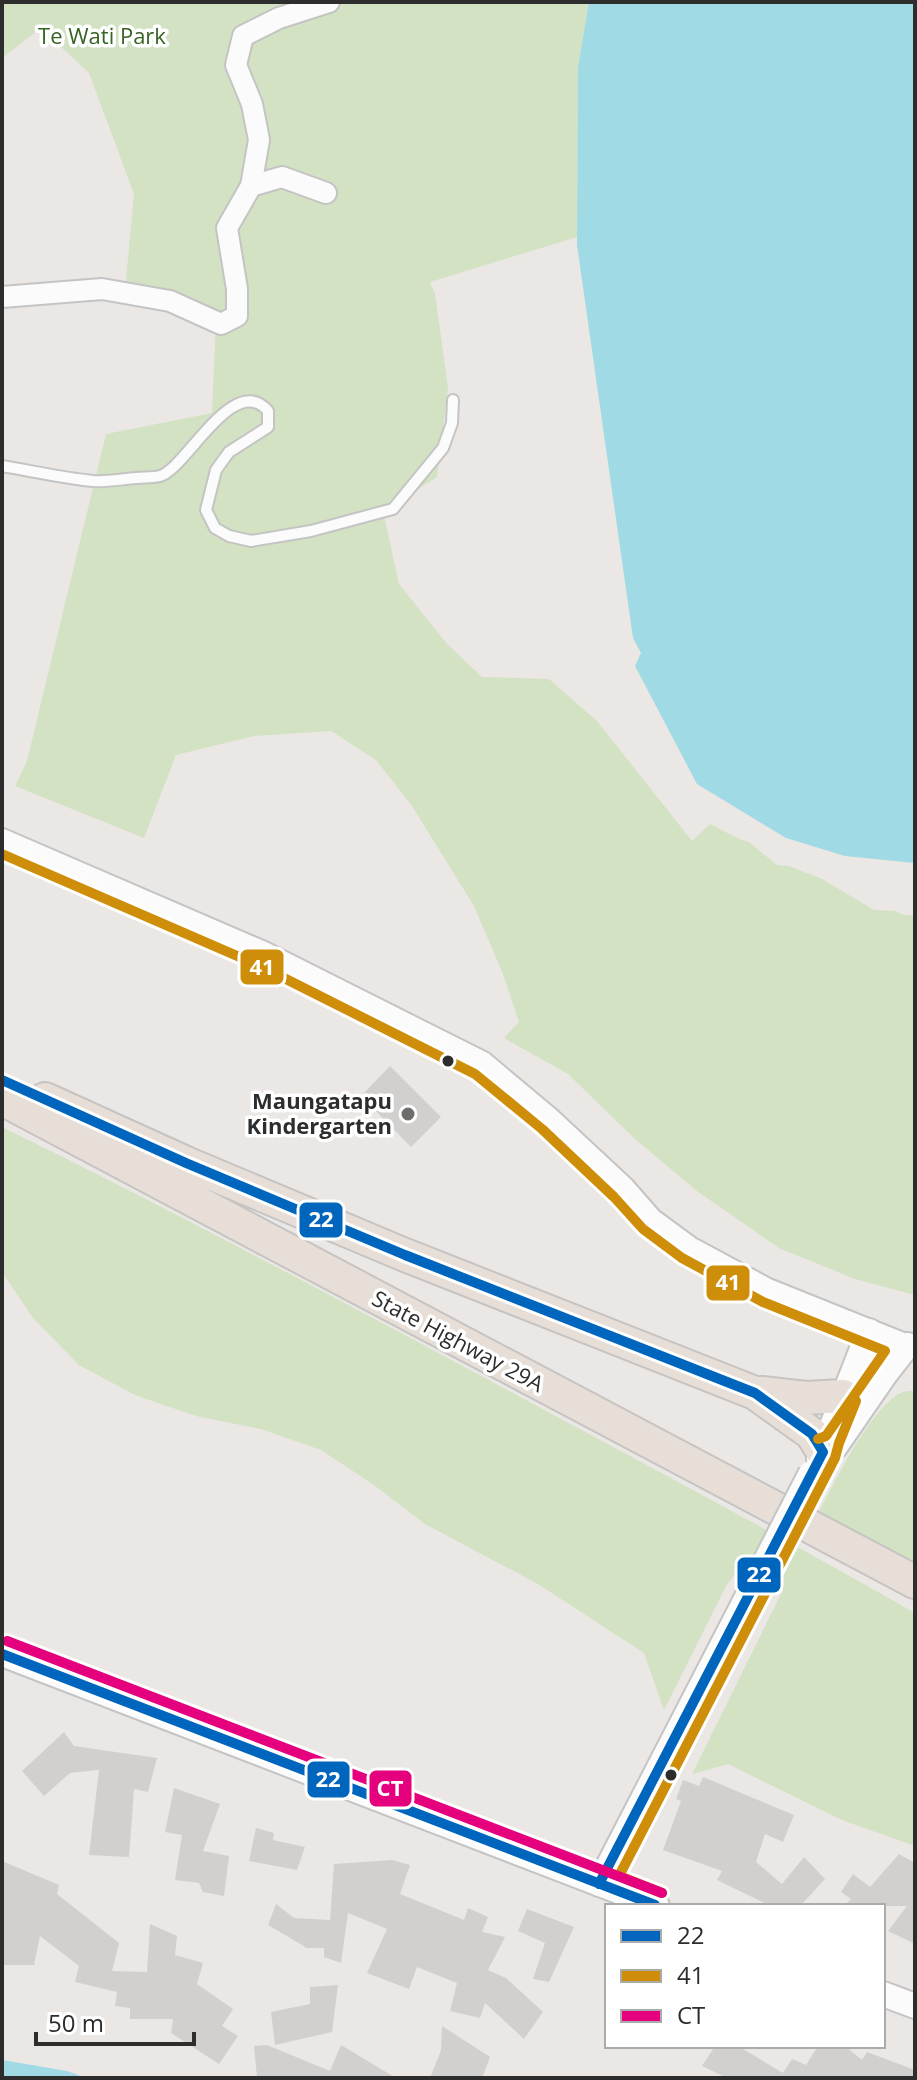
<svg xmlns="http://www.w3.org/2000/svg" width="917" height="2080" font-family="'Open Sans',sans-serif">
  <rect width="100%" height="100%" fill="#eae7e5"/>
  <!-- green -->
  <path fill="#d2e2c2" d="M2 2H589L578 67 577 237 430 282 435 294 448 388 437 477 383 511 399 584 447 644 482 677 549 679 597 721 692 841 710 824 739 839 749 842 777 865 789 866 822 879 874 910 895 911 904 915H915V1295L855 1279 779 1248 697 1191 635 1139 568 1074 504 1038 519 1022 503 974 474 906 412 806 376 760 331 731 254 736 176 755 144 838 15 786 27 761 106 434 212 413 216 320 124 301 134 194 89 73 41 28 2 58Z
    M2 1127C174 1211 343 1302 511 1392 646 1465 782 1537 915 1613V1846L842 1820 728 1764 692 1774 783 1590 741 1565 726 1586 664 1710 644 1653 538 1584 425 1524 374 1485 321 1450 261 1429 196 1416 135 1395 79 1365 33 1318 2 1272Z
    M915 1391V1567L817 1515C836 1481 865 1417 897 1395 902 1391 909 1391 915 1391Z"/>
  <!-- water -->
  <path fill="#a0dae4" d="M589 2H915V863L845 856 786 838 697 784 635 666 641 653 633 638 577 245 578 67Z
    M2 2060 67 2071 86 2078H2Z"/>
  <!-- building -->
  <path fill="#d2d0ce" d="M390 1066 441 1117 411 1147 361 1096Z
    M64 1732 74 1746 157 1758 148 1792 134 1789 129 1857 89 1855 99 1770 70 1773 44 1796 22 1771Z
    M703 1777 794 1815 783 1842 765 1834 756 1862 782 1884 804 1857 825 1879 800 1906H771L717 1880 722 1871 663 1850 681 1801 676 1799 683 1780 699 1786Z
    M174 1788 220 1804 203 1851 229 1856 224 1896 203 1892 199 1883 175 1880 182 1835 165 1832Z
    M256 1828 274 1833 273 1840 305 1847 297 1870 249 1861Z
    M899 1854 915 1863V1944L888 1931 907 1906H844L851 1899 841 1892 853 1874 870 1887Z
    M392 1860 410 1865 400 1894 464 1920 468 1908 488 1917 482 1932 505 1937 488 1970 506 1978 543 2012 524 2039 485 2003 480 2018 450 2011 457 1983 417 1967 409 1989 367 1973 387 1929 348 1913 341 1963 324 1957V1948H307L268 1925 276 1904 294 1918 330 1920 334 1864Z
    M2 1861 59 1885 57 1894 119 1943 112 1971 147 1972 150 1924 177 1936 175 1955 203 1963 197 1984 233 2009 222 2026 238 2036 219 2064 171 2033 173 2019H130V2008L115 2006 117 1992 75 1982 79 1966 40 1936 34 1965H2Z
    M527 1909 574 1927 549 1982 533 1979 545 1943 518 1931Z
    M338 1985 332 2032 275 2045 271 2012 310 2004V1987Z
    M442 2026 490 2057 482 2078H430L441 2050Z
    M267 2045 330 2071 341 2045 396 2078H257L254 2046Z
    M715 2046H738L783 2073 792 2059 806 2065 818 2046H845L862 2060 867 2052 915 2070V2078H727L702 2066Z"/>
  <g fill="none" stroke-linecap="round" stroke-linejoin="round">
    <!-- service casing -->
    <g stroke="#c5c4c5" stroke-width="14">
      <path id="service" d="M2 466C32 471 63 478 93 481 107 482 122 479 136 478 143 477 153 478 160 476 186 469 233 371 268 411V427L229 452 216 470 206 510 215 528 229 536 251 541 311 531 393 509 443 448 452 423 453 400"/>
    </g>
    <!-- minor casing -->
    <g stroke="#c5c4c5" stroke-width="24">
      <path id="minor" d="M251 186 259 140 252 104 236 65 243 36 279 18 329 2
        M2 297 102 289 170 301 221 324 237 316V289L227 228 251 186 282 177 326 193
        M2 839 264 952 483 1062 551 1119 624 1187 652 1219 690 1247 768 1289 915 1348"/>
    </g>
    <!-- tertiary casing -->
    <g stroke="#c5c4c5" stroke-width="28">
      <path id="tertiary" d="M829 1449 835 1447 886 1373 908 1345
        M819 1459 869 1331
        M2 1654 657 1906
        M599 1884 744 1603
        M883 1994 915 2006"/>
    </g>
    <!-- trunk casing -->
    <g stroke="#c6c4c3" stroke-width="36">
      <path id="trunk" d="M2 1099 915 1582
        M45 1099 186 1163 405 1255 755 1393 812 1434 823 1452
        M762 1393 806 1398 843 1396"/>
    </g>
    <!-- service -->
    <use href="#service" stroke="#fcfbfb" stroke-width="10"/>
    <!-- minor -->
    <use href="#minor" stroke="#fcfbfb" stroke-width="20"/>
    <!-- tertiary -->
    <use href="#tertiary" stroke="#fcfbfb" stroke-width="24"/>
    <!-- trunk -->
    <use href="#trunk" stroke="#e6ded7" stroke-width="32"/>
    <!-- tertiary-bridge casing -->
    <g stroke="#c5c4c5" stroke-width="28" stroke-linecap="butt">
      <path id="tertiary-bridge" d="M744 1603 811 1473"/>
    </g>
    <!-- tertiary-bridge -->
    <use href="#tertiary-bridge" stroke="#fcfbfb" stroke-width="24"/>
    <!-- bus-1 casing -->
    <g stroke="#fff" stroke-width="16">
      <path id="bus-1" d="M2 1080 186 1163 405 1255 755 1393 812 1434 823 1452 599 1884
        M2 1654 655 1905"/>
    </g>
    <!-- bus-2 casing -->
    <g stroke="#fff" stroke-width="16">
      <path id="bus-2" d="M2 854 258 965 475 1074 542 1129 614 1197 643 1229 682 1258 763 1302 885 1351 826 1436 818 1439
        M662 1893 619 1876 835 1458 839 1443 856 1401"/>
    </g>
    <!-- bus-3 casing -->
    <g stroke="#fff" stroke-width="16">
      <path id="bus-3" d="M7 1641 662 1893"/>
    </g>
    <!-- bus-1 -->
    <use href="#bus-1" stroke="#0065bd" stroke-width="10"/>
    <!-- bus-2 -->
    <use href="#bus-2" stroke="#cf8e09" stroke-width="10"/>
    <!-- bus-3 -->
    <use href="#bus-3" stroke="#e5007d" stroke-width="10"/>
  </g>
  <!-- markers -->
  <g fill="#2d2d2d" stroke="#fff" stroke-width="3">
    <circle cx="448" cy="1061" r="7"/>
    <circle cx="671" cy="1775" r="7"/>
  </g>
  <circle fill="#6f6e6d" stroke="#fff" stroke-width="3" cx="408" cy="1114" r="8"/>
  <g text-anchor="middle" stroke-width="7" stroke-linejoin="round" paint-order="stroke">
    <!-- park labels -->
    <g font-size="22" fill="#386423" stroke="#fff">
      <text x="102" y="44">Te Wati Park</text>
    </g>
    <!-- poi labels -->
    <g font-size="22" font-weight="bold" fill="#2d2d2d" stroke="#fff" text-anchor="end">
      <text x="392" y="1109">Maungatapu<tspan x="392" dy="25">Kindergarten</tspan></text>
    </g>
    <!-- street labels -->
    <g font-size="22" fill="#2d2d2d" stroke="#fff">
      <text transform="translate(458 1341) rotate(28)" y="8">State Highway 29A</text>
    </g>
  </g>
  <g stroke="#fff" stroke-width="3">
    <rect x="239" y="948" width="46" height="38" rx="8" fill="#cf8e09"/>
    <rect x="298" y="1201" width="46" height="38" rx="8" fill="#0065bd"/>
    <rect x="705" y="1264" width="46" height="38" rx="8" fill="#cf8e09"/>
    <rect x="736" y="1556" width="46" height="38" rx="8" fill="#0065bd"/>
    <rect x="306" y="1760" width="45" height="39" rx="8" fill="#0065bd"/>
    <rect x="368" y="1769" width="45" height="39" rx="8" fill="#e5007d"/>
  </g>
  <g font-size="22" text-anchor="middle" font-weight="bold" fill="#fff">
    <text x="262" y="975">41</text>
    <text x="321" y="1227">22</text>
    <text x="728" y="1290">41</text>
    <text x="759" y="1582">22</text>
    <text x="328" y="1787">22</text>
    <text x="390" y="1796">CT</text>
  </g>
  <!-- border -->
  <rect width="917" height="2080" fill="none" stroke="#2d2d2d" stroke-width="8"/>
  <!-- legend -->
  <rect x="605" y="1904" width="280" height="144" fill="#ffffff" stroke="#ababab" stroke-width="2"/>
  <rect x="621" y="1930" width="40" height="12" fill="#0065bd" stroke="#ababab" stroke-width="2"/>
  <text x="677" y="1944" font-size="24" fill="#2d2d2d">22</text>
  <rect x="621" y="1970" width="40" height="12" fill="#cf8e09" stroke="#ababab" stroke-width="2"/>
  <text x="677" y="1984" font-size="24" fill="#2d2d2d">41</text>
  <rect x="621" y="2010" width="40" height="12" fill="#e5007d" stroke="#ababab" stroke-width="2"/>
  <text x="677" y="2024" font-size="24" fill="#2d2d2d">CT</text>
  <!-- scale -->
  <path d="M36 2032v12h158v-12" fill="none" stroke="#2d2d2d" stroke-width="4"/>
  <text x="48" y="2032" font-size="24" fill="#2d2d2d" stroke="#ffffff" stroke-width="6" paint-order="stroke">50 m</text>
</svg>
